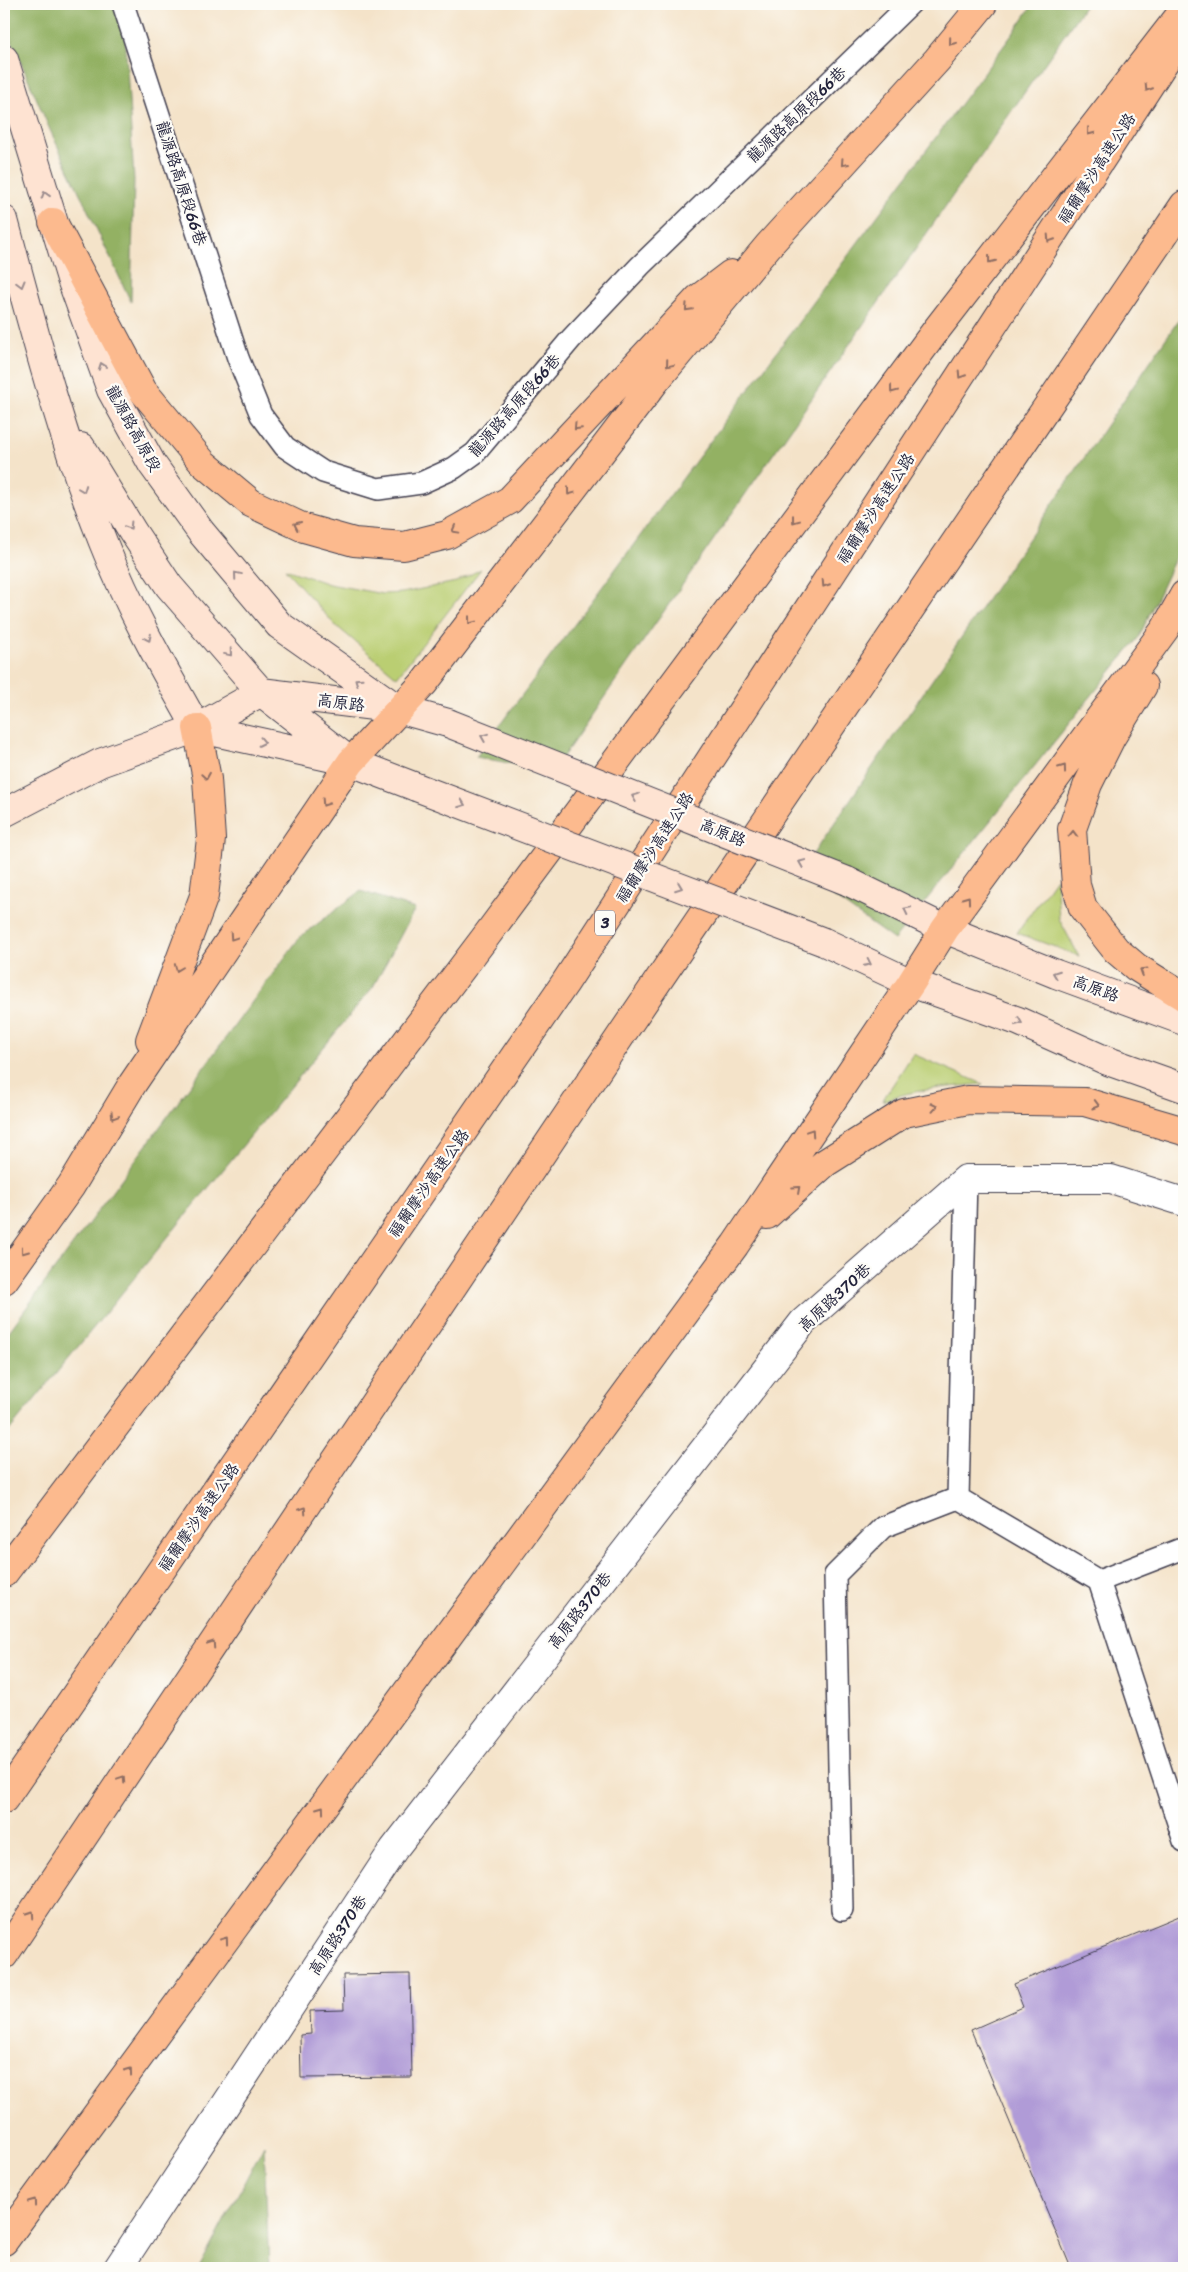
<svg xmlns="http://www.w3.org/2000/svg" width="1188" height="2272" font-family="Sriracha,'LXGW WenKai TC',sans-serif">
  <rect width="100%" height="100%" fill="#fdfcf7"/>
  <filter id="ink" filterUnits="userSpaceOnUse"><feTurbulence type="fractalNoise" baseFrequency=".02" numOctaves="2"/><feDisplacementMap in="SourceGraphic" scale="10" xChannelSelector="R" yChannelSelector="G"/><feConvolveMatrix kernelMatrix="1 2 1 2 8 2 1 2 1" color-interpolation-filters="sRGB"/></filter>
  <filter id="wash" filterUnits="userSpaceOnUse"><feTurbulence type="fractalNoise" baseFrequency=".0096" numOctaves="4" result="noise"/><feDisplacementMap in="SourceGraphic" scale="20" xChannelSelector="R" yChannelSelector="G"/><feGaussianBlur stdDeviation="1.12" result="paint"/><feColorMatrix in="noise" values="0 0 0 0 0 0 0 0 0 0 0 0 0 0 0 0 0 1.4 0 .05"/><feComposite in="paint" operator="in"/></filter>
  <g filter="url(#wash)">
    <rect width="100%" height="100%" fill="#f4e3c9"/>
    <!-- green -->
    <path fill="#bace72" stroke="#6e7856" d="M285 569 329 584 383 594 402 593 456 582 481 569 397 677 334 624Z
      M1056 878 1059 919 1079 956 1017 933Z
      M913 1054 983 1084C948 1087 915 1089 882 1101Z"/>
    <!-- forest -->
    <path fill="#93b164" stroke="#5a6a50" d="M4 4H123L134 180 131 302 50 130 4 23Z
      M1033 4H1086L553 771 476 757 1014 32Z
      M1184 312V539L1139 637 894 940 800 873Z
      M361 891 415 909 373 987 4 1437V1338L300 937Z
      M264 2145 269 2268H199Z"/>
    <g id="blocks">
      <!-- building -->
      <path fill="#b09bd7" d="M1184 1914V2268H1071L971 2030 1023 2007 1014 1984Z
        M410 1974 412 2077 301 2078 300 2035 311 2034 310 2011 344 2010 343 1975Z"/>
    </g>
  </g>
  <g filter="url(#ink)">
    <use href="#blocks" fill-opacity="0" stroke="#423f50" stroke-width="1"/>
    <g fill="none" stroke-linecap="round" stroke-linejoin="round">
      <!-- lane casing -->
      <g stroke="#423f50" stroke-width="24">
        <path id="lane" d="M123 4 238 358 261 415 285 447 323 472 378 489 421 483 454 468 475 453 571 339 640 266 910 4
          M958 1498 1099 1581 1184 1841
          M1099 1581 1184 1548
          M842 1910 835 1575 883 1527 958 1498 966 1179"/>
      </g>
      <!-- street casing -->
      <g stroke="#423f50" stroke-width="30">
        <path id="street" d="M118 2268 394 1849 803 1322 966 1179H1111L1184 1202"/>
      </g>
      <!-- secondary casing -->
      <g stroke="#423f50" stroke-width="30">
        <path id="secondary" d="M4 59 71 279 111 390 152 464 201 532 279 625 398 709
          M4 220C33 328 61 437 103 542 128 606 163 668 197 728
          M81 447 133 532 169 586 261 692 351 762
          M197 728 351 762 416 787
          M4 813 100 763 197 728 261 692 398 709 448 723
          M847 881 945 929 1056 974 1184 1021
          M824 942 911 983 1018 1021 1105 1060 1184 1088"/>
      </g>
      <!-- highway casing -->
      <g stroke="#423f50" stroke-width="30">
        <path id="highway" d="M53 222 143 391 203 463 251 503 304 528 354 542 404 546 447 535 510 500 698 299 731 274
          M1143 686 1111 738 1088 784 1072 829 1076 885 1083 908 1116 950 1136 967 1184 997
          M150 1040 204 896 211 839 207 779 197 728
          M767 1215 825 1163 904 1113 968 1100 1085 1102 1184 1131
          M4 1280 71 1186 133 1083 351 762 424 683 654 383 768 246 937 60 983 4
          M4 1573 484 939 937 329 1184 10
          M4 1799 565 983 1184 32
          M4 1955 624 1031 1184 205
          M4 2241 735 1245 911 983 945 929 1165 629 1184 595"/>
      </g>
      <!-- lane -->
      <use href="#lane" stroke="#fff" stroke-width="21"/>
      <!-- street -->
      <use href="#street" stroke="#fff" stroke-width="28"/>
      <!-- secondary -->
      <use href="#secondary" stroke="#fee3d2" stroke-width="28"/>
      <!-- highway -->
      <use href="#highway" stroke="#fcba8e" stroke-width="28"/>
      <!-- secondary-bridge casing -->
      <g stroke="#423f50" stroke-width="30" stroke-linecap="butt">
        <path id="secondary-bridge" d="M448 723 847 881
          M416 787 824 942"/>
      </g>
      <!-- secondary-bridge -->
      <use href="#secondary-bridge" stroke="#fee3d2" stroke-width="28"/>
    </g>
    <!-- one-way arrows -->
    <defs><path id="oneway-chevron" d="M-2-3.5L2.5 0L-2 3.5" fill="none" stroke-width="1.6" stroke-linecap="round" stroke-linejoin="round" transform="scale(1.25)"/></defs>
    <g stroke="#8f6e64">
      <use href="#oneway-chevron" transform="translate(952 42) rotate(129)"/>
      <use href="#oneway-chevron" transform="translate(1148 88) rotate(123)"/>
      <use href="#oneway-chevron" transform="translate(1090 132) rotate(128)"/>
      <use href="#oneway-chevron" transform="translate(844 163) rotate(132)"/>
      <use href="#oneway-chevron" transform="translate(1050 239) rotate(123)"/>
      <use href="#oneway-chevron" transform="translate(991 260) rotate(128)"/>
      <use href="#oneway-chevron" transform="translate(688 308) rotate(133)"/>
      <use href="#oneway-chevron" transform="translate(669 364) rotate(130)"/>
      <use href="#oneway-chevron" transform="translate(961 375) rotate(123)"/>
      <use href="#oneway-chevron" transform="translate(893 390) rotate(127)"/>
      <use href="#oneway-chevron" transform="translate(577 427) rotate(133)"/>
      <use href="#oneway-chevron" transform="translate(570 492) rotate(127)"/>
      <use href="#oneway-chevron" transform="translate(795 520) rotate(127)"/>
      <use href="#oneway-chevron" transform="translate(297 525) rotate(-155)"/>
      <use href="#oneway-chevron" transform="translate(455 530) rotate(151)"/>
      <use href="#oneway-chevron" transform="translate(825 584) rotate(123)"/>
      <use href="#oneway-chevron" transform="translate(471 621) rotate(127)"/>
      <use href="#oneway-chevron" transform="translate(1063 768) rotate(-54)"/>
      <use href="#oneway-chevron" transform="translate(206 776) rotate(81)"/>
      <use href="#oneway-chevron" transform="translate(325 803) rotate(123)"/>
      <use href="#oneway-chevron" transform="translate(1073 834) rotate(-89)"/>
      <use href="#oneway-chevron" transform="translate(967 899) rotate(-54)"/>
      <use href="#oneway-chevron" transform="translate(233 937) rotate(124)"/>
      <use href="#oneway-chevron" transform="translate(178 968) rotate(111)"/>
      <use href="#oneway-chevron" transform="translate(1143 971) rotate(-148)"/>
      <use href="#oneway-chevron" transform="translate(1096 1105) rotate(16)"/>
      <use href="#oneway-chevron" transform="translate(934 1107) rotate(-12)"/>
      <use href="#oneway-chevron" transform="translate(114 1116) rotate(121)"/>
      <use href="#oneway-chevron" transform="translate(811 1132) rotate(-56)"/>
      <use href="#oneway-chevron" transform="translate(797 1189) rotate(-42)"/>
      <use href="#oneway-chevron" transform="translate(24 1251) rotate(126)"/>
      <use href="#oneway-chevron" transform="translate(303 1510) rotate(-56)"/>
      <use href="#oneway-chevron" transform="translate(212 1644) rotate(-56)"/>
      <use href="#oneway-chevron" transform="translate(122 1779) rotate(-56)"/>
      <use href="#oneway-chevron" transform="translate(321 1809) rotate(-54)"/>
      <use href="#oneway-chevron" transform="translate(31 1914) rotate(-56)"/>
      <use href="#oneway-chevron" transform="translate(225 1940) rotate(-54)"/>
      <use href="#oneway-chevron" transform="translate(129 2071) rotate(-54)"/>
      <use href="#oneway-chevron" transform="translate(33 2202) rotate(-54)"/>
    </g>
    <g stroke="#9b8c8e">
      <use href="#oneway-chevron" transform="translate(45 195) rotate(-107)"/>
      <use href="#oneway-chevron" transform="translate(21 284) rotate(75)"/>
      <use href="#oneway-chevron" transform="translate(102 366) rotate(-110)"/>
      <use href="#oneway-chevron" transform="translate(83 489) rotate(69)"/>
      <use href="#oneway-chevron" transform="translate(129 526) rotate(58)"/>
      <use href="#oneway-chevron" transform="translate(237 575) rotate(-130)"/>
      <use href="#oneway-chevron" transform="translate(148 638) rotate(64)"/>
      <use href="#oneway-chevron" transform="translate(229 653) rotate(50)"/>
      <use href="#oneway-chevron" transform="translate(358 681) rotate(-145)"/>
      <use href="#oneway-chevron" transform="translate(484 737) rotate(-158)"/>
      <use href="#oneway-chevron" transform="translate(262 742) rotate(12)"/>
      <use href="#oneway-chevron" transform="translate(635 797) rotate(-158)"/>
      <use href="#oneway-chevron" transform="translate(462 804) rotate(21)"/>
      <use href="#oneway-chevron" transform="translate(802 863) rotate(-158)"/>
      <use href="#oneway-chevron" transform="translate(679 887) rotate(21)"/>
      <use href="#oneway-chevron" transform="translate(907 910) rotate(-154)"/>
      <use href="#oneway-chevron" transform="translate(868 963) rotate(26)"/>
      <use href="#oneway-chevron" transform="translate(1056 974) rotate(-159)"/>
      <use href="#oneway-chevron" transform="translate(1019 1022) rotate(22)"/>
    </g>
  </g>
  <g text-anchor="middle" stroke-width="4.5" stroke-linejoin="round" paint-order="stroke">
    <!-- shield labels -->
    <rect fill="#fdfcf7" stroke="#646373" stroke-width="1" x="595" y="910.5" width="20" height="25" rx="4"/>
    <g font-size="15" font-weight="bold" fill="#22223b">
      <text x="605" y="928">3</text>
    </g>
    <!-- street labels -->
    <g font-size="16" fill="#22223b" stroke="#fdfcf7">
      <text transform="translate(796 114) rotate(-44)" y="6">龍源路高原段66巷</text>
      <text transform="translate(1096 168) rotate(-57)" y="6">福爾摩沙高速公路</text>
      <text transform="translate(182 183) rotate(72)" y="6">龍源路高原段66巷</text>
      <text transform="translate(514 405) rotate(-49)" y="6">龍源路高原段66巷</text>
      <text transform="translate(134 428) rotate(61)" y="6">龍源路高原段</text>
      <text transform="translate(875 508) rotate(-57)" y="6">福爾摩沙高速公路</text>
      <text transform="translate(341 702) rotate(7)" y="6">高原路</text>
      <text transform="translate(723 832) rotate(22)" y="6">高原路</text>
      <text transform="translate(654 847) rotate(-57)" y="6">福爾摩沙高速公路</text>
      <text transform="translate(1096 988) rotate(20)" y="6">高原路</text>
      <text transform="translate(428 1183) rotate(-55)" y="6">福爾摩沙高速公路</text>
      <text transform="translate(834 1297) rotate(-43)" y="6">高原路370巷</text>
      <text transform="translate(198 1517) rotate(-55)" y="6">福爾摩沙高速公路</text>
      <text transform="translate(579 1610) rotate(-52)" y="6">高原路370巷</text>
      <text transform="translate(337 1935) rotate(-57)" y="6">高原路370巷</text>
    </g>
  </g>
  <!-- margin -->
  <rect width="1188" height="2272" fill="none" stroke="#fdfcf7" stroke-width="20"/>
</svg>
